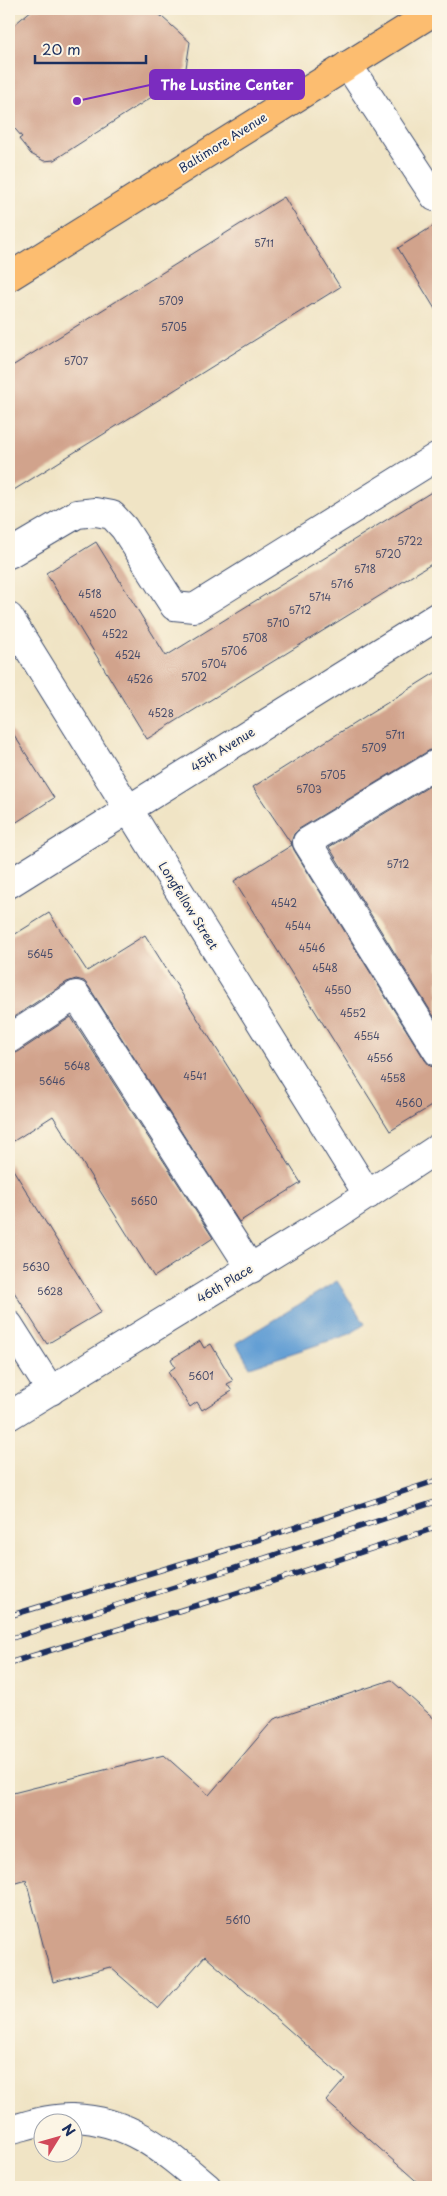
<svg xmlns="http://www.w3.org/2000/svg" width="447" height="2196" font-family="'Playpen Sans',sans-serif">
  <rect width="100%" height="100%" fill="#fcf5e5"/>
  <filter id="ink" filterUnits="userSpaceOnUse"><feTurbulence type="fractalNoise" baseFrequency=".02" numOctaves="2"/><feDisplacementMap in="SourceGraphic" scale="10" xChannelSelector="R" yChannelSelector="G"/><feConvolveMatrix kernelMatrix="1 2 1 2 8 2 1 2 1" color-interpolation-filters="sRGB"/></filter>
  <filter id="wash" filterUnits="userSpaceOnUse"><feTurbulence type="fractalNoise" baseFrequency=".0096" numOctaves="4" result="noise"/><feDisplacementMap in="SourceGraphic" scale="20" xChannelSelector="R" yChannelSelector="G"/><feGaussianBlur stdDeviation="1.12" result="paint"/><feColorMatrix in="noise" values="0 0 0 0 0 0 0 0 0 0 0 0 0 0 0 0 0 1.4 0 .05"/><feComposite in="paint" operator="in"/></filter>
  <g filter="url(#wash)">
    <rect width="100%" height="100%" fill="#f0e4c5"/>
    <!-- water -->
    <path fill="#639fd4" stroke="#3f6799" d="M337 1281 365 1324 350 1334 250 1367 236 1343Z"/>
    <g id="blocks">
      <!-- building -->
      <path fill="#d1a38c" d="M33 9H153L190 42 186 68 178 80 54 160 44 161 31 154 19 139 22 137 9 122V29Z
        M284 197 340 287 9 493V368Z
        M438 223V314L398 248Z
        M438 488V560L147 739 46 573 96 542 166 656Z
        M438 671V747L430 750 299 829 294 834 291 842 294 850 425 1060 430 1066 438 1068V1102L390 1131 234 881 292 845 253 787Z
        M9 727 54 798 9 827Z
        M438 781V1023L329 847Z
        M49 913 87 971 145 935 301 1183 239 1222 89 987 84 981 76 979 67 982 9 1020V938Z
        M71 1017 213 1238 154 1277 53 1116 9 1144V1054L18 1052Z
        M9 1163 101 1312 47 1344 9 1284Z
        M200 1341 204 1348 211 1344 233 1381 227 1384 232 1391 202 1410 197 1402 190 1407 168 1372 175 1367 171 1359Z
        M391 1680 438 1722V2187H423L326 2101 345 2079 205 1956 158 2009 110 1967 53 1982 26 1880 9 1885V1794L164 1755 209 1795 274 1719Z"/>
    </g>
  </g>
  <g filter="url(#ink)">
    <use href="#blocks" fill-opacity="0" stroke="#3b4a6d" stroke-width="1"/>
    <g fill="none" stroke-linecap="round" stroke-linejoin="round">
      <!-- minor casing -->
      <g stroke="#3b4a6d" stroke-width="30">
        <path id="minor" d="M348 65 435 197 438 195
          M9 554 77 514 96 512 112 515 124 528 174 606 194 608 438 456
          M9 617 368 1195
          M438 763 307 842 438 1052
          M9 884 438 616
          M9 1039 76 995 251 1269
          M9 1325 51 1391
          M9 1416 335 1216 438 1148
          M9 2130C29 2125 52 2117 73 2118 131 2120 165 2151 207 2187"/>
      </g>
      <!-- major casing -->
      <g stroke="#3b4a6d" stroke-width="30">
        <path id="major" d="M9 277 438 9"/>
      </g>
      <!-- minor -->
      <use href="#minor" stroke="#fff" stroke-width="28"/>
      <!-- major -->
      <use href="#major" stroke="#fcbd6f" stroke-width="28"/>
      <!-- rail casing -->
      <g stroke="#1b2f5e" stroke-width="5.5">
        <path id="rail" d="M9 1616 233 1548 438 1480
          M9 1639 235 1568 438 1501
          M9 1663 240 1592 438 1527"/>
      </g>
      <!-- rail -->
      <use href="#rail" stroke="#fcf5e5" stroke-width="4" stroke-dasharray="11" stroke-linecap="butt"/>
    </g>
  </g>
  <g text-anchor="middle" stroke-width="4" stroke-linejoin="round" paint-order="stroke">
    <!-- number labels -->
    <g font-size="10" fill="#484c6a">
      <text x="264" y="247">5711</text>
      <text x="171" y="305">5709</text>
      <text x="174" y="331">5705</text>
      <text x="76" y="365">5707</text>
      <text x="410" y="545">5722</text>
      <text x="388" y="558">5720</text>
      <text x="365" y="573">5718</text>
      <text x="342" y="588">5716</text>
      <text x="90" y="598">4518</text>
      <text x="320" y="601">5714</text>
      <text x="300" y="614">5712</text>
      <text x="103" y="618">4520</text>
      <text x="278" y="627">5710</text>
      <text x="115" y="638">4522</text>
      <text x="255" y="642">5708</text>
      <text x="234" y="655">5706</text>
      <text x="128" y="659">4524</text>
      <text x="214" y="668">5704</text>
      <text x="194" y="681">5702</text>
      <text x="140" y="683">4526</text>
      <text x="161" y="717">4528</text>
      <text x="395" y="739">5711</text>
      <text x="374" y="752">5709</text>
      <text x="333" y="779">5705</text>
      <text x="309" y="793">5703</text>
      <text x="398" y="868">5712</text>
      <text x="284" y="907">4542</text>
      <text x="298" y="930">4544</text>
      <text x="312" y="952">4546</text>
      <text x="40" y="958">5645</text>
      <text x="325" y="972">4548</text>
      <text x="338" y="994">4550</text>
      <text x="353" y="1017">4552</text>
      <text x="367" y="1040">4554</text>
      <text x="380" y="1062">4556</text>
      <text x="77" y="1070">5648</text>
      <text x="195" y="1080">4541</text>
      <text x="393" y="1082">4558</text>
      <text x="52" y="1085">5646</text>
      <text x="409" y="1107">4560</text>
      <text x="144" y="1205">5650</text>
      <text x="36" y="1271">5630</text>
      <text x="50" y="1295">5628</text>
      <text x="201" y="1380">5601</text>
      <text x="238" y="1924">5610</text>
    </g>
    <!-- street labels -->
    <g font-size="12" fill="#1b2f5e" stroke="#fcf5e5">
      <text transform="translate(223 143) rotate(-32)" y="4">Baltimore Avenue</text>
      <text transform="translate(223 750) rotate(-32)" y="4">45th Avenue</text>
      <text transform="translate(188 906) rotate(58)" y="4">Longfellow Street</text>
      <text transform="translate(225 1284) rotate(-31)" y="4">46th Place</text>
    </g>
  </g>
  <!-- callouts -->
  <path fill="none" stroke="#7b2cbf" stroke-width="2" d="M77 101L150 85"/>
  <circle fill="#7b2cbf" stroke="#fcf5e5" stroke-width="2" cx="77" cy="101" r="5"/>
  <rect fill="#7b2cbf" stroke="#7b2cbf" stroke-width="2" x="150" y="70" width="154" height="29" rx="5"/>
  <g font-size="14" text-anchor="middle" font-weight="bold" fill="#fff">
    <text x="227" y="90">The Lustine Center</text>
  </g>
  <!-- margin -->
  <rect width="447" height="2196" fill="none" stroke="#fcf5e5" stroke-width="30"/>
  <!-- north arrow -->
  <g transform="translate(58 2138) rotate(53)"><circle r="24" fill="#fcf5e5" stroke="#a2a6af"/>
  <path d="M0-4L9 19L0 12L-9 19Z" fill="#d1495b"/>
  <text y="-8" font-size="14" font-weight="bold" text-anchor="middle" fill="#1b2f5e">N</text>
  </g>
  <!-- scale -->
  <path d="M35 55v8h111v-8" fill="none" stroke="#1b2f5e" stroke-width="2.5"/>
  <text x="42" y="55" font-size="15" fill="#1b2f5e" stroke="#fcf5e5" stroke-width="4" paint-order="stroke">20 m</text>
</svg>
